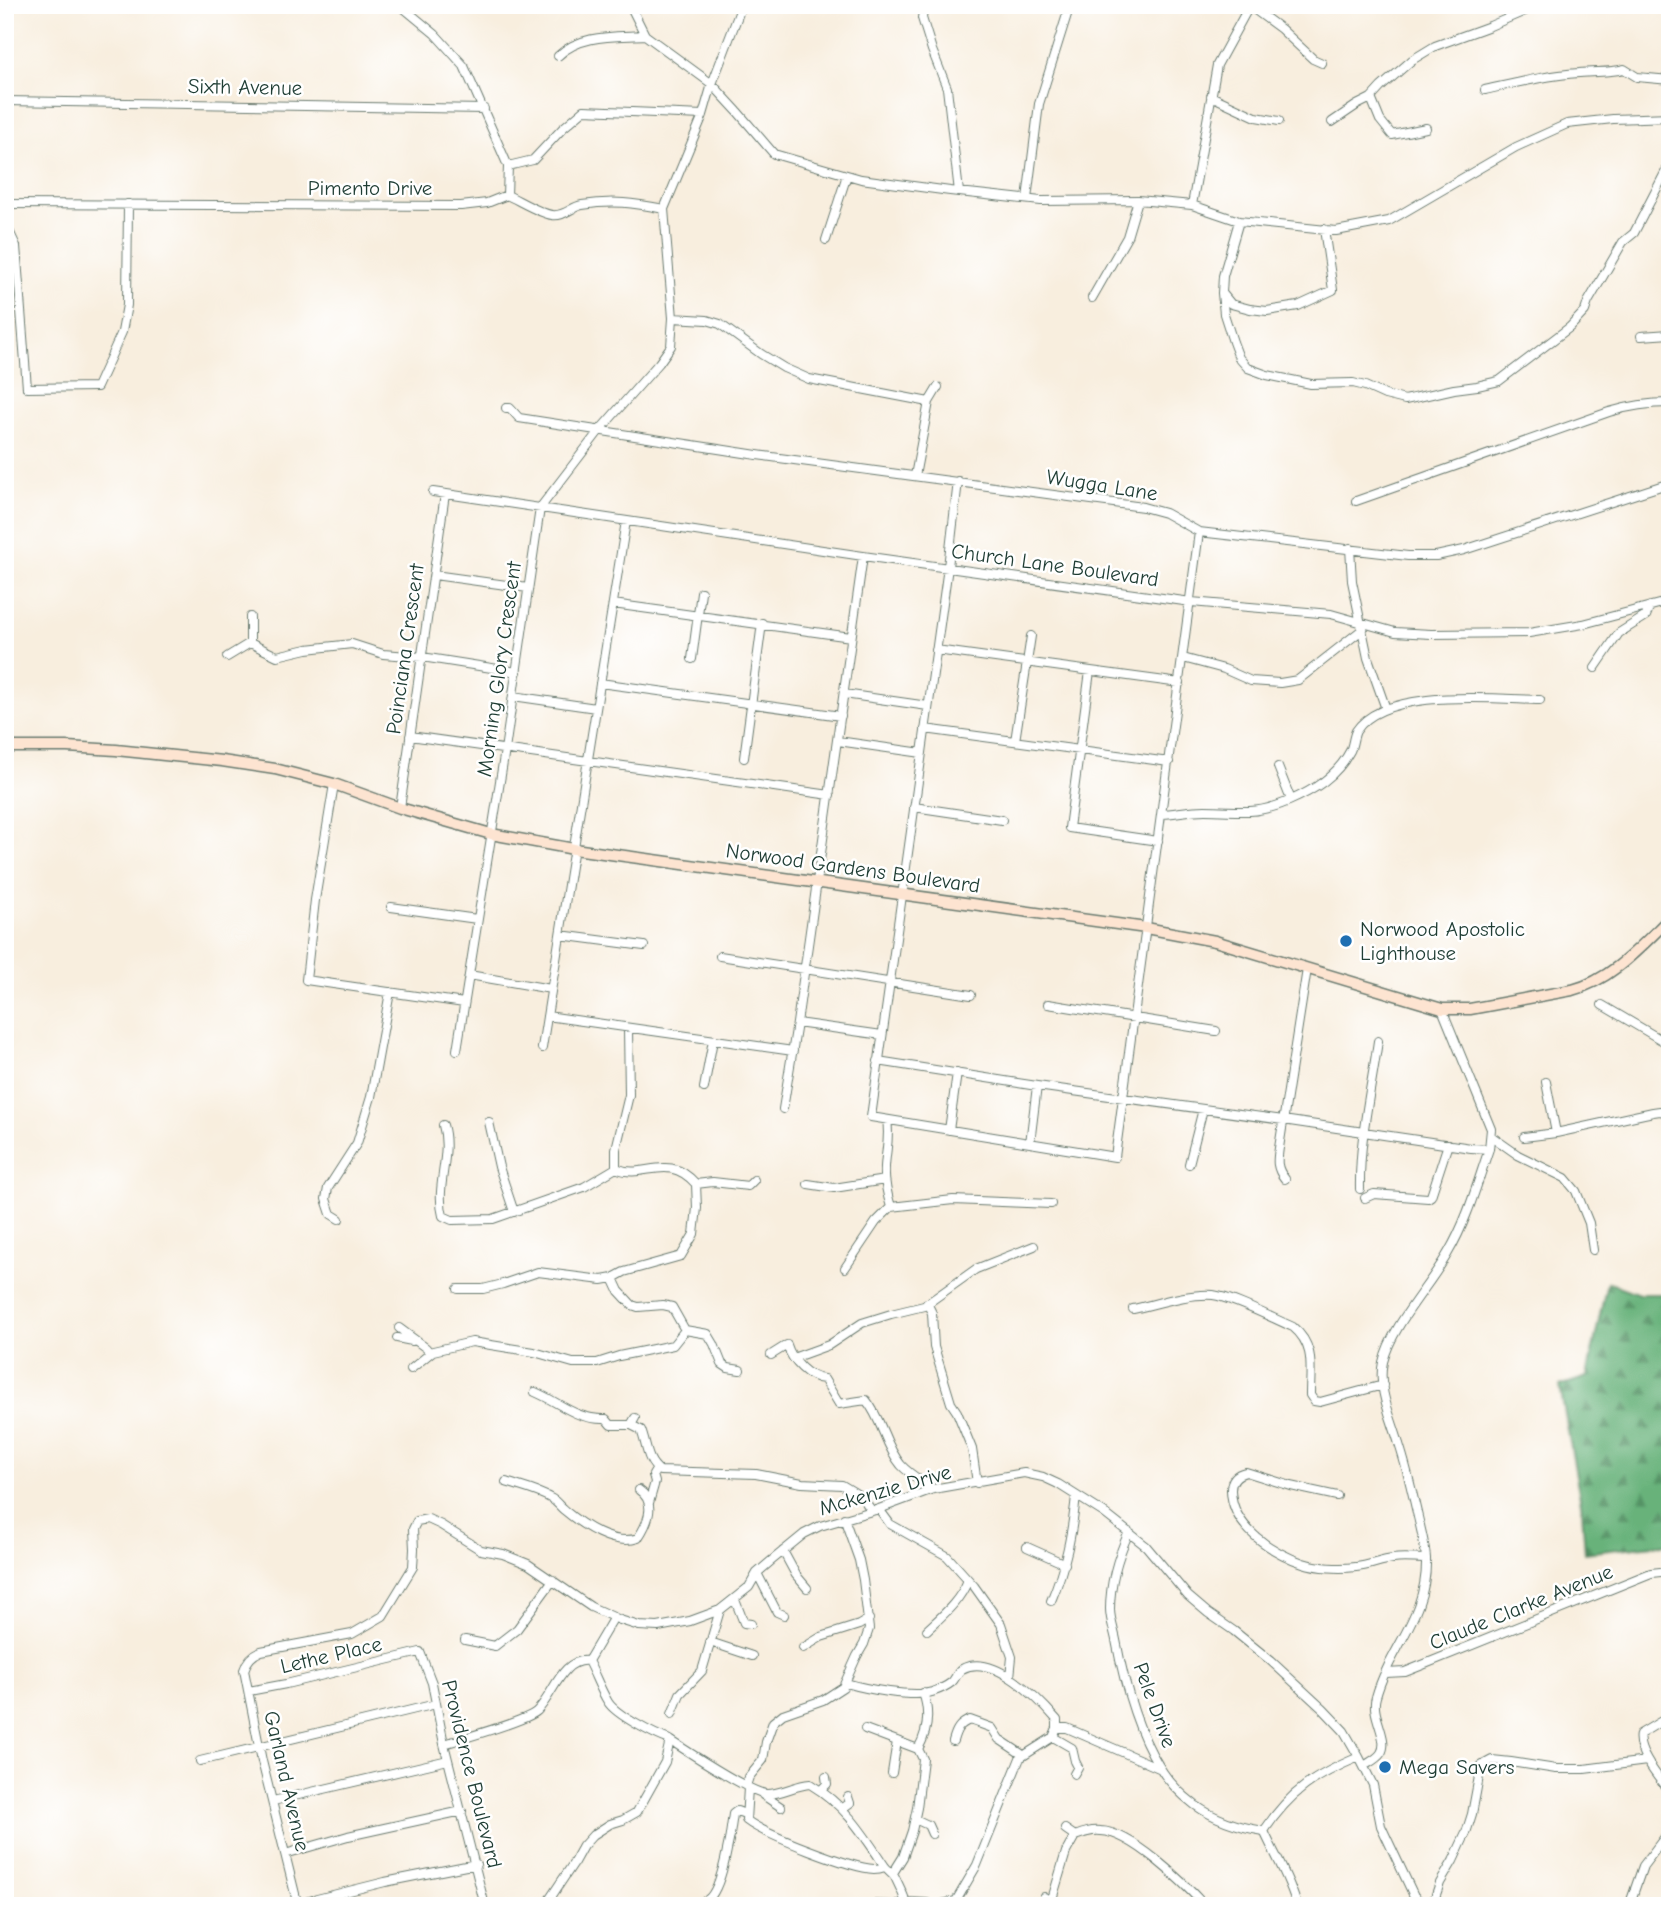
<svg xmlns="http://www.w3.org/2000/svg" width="1675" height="1911" font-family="'Comic Neue',sans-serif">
  <defs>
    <pattern id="forest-firs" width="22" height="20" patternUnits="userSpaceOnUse" patternTransform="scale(1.75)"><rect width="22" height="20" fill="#67b27a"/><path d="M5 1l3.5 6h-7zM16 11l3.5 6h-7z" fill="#549265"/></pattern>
  </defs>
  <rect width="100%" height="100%" fill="#fff"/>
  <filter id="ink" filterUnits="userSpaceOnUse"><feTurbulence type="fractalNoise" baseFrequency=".0143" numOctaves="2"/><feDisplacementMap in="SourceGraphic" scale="14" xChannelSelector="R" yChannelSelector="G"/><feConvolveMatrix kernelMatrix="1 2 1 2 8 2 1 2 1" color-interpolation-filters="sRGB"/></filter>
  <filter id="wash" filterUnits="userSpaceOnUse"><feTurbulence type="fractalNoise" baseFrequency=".00686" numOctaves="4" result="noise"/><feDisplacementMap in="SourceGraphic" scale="28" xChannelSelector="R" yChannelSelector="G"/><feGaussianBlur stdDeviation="1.57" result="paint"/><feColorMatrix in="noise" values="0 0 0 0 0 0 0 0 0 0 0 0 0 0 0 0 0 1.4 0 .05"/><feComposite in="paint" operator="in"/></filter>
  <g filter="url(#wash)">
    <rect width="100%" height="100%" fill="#f8eede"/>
    <!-- forest -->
    <path fill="url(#forest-firs)" stroke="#437857" stroke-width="2" d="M1607 1282 1639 1294H1670V1543L1585 1553 1582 1509 1560 1386 1587 1377Z"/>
  </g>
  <g filter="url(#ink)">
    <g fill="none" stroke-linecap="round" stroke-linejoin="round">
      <!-- street casing -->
      <g stroke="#6b7b70" stroke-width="10">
        <path id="street" d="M400 5 435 34 464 66 508 166 507 195
          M630 5 645 35 712 84 737 111 774 154 861 179 950 191 1041 201 1138 200 1192 205 1239 221 1336 231 1389 221 1516 147 1567 124 1613 119 1670 117
          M924 5 922 18 932 50 947 88 959 192
          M1234 5 1246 12
          M1251 7 1281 29 1313 59 1322 63
          M558 56C580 34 615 37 645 35
          M1485 90C1516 83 1548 75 1579 73 1595 71 1609 73 1624 69L1637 77 1670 80
          M1211 96 1256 117 1279 121
          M5 101 484 109
          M1332 122 1357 105 1371 98
          M1426 128 1392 135 1380 120 1371 98 1381 87 1412 60 1435 46 1490 26 1539 5
          M508 166 533 160 563 128 584 110 703 115
          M507 195C518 200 541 214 552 215 564 217 571 207 582 205 614 200 633 203 664 209
          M1027 199 1039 104 1070 5
          M5 204 461 206 487 203 507 195
          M1192 205 1217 65 1246 12 1252 5
          M1239 221 1223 276 1222 293 1231 304 1250 309 1267 311 1298 306 1333 290 1324 229
          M5 222 16 246 27 388 97 387 122 332 127 305 128 204
          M826 240 847 175
          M1222 293 1224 314 1233 342 1239 358 1248 368 1267 375 1311 384 1353 383 1365 386 1385 395 1405 400 1454 389 1477 386 1499 381 1570 327 1585 311 1588 302 1623 242 1634 233 1670 163
          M1092 298 1127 237 1138 200
          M673 318 707 320 720 324 761 354 784 368 809 379 929 402
          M1641 336 1670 334
          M506 408H510L519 418 757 455 1143 507 1165 513 1199 532 1408 556H1436L1464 550 1670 483
          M915 476 929 402 938 387
          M958 481 948 567 871 1117 1115 1157 1199 532
          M433 492 863 556 1191 602 1331 614 1395 632 1431 634 1529 633 1583 624 1670 601
          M1356 501 1609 412C1629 406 1649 403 1670 403
          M1350 548 1352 581 1368 658 1386 709
          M434 575 528 588
          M613 604 851 637
          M250 643V617
          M936 650 1180 683
          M227 657 250 643 277 656 307 649 352 644 383 654 422 657 517 672
          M1183 658 1224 669 1251 681 1280 683 1298 680 1363 629
          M692 659 701 592
          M1595 668 1619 633 1646 616 1650 606
          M1090 671 1069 828 1158 841
          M600 683 841 716
          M844 694 928 706
          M513 696 596 708
          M925 729 1169 762
          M410 736 830 795
          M838 741 922 753
          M1015 741 1031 636
          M744 758 762 623
          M1278 767 1291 800
          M334 784 315 900 306 980 464 1003
          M914 807 1002 820
          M400 808 445 494
          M1162 814C1176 813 1191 810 1205 810 1240 810 1254 816 1289 801 1314 790 1337 776 1350 751 1353 745 1353 737 1356 731 1384 687 1495 699 1540 700
          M391 907 477 919
          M560 935 644 946
          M720 956 971 995
          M469 975 551 989
          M1048 1004 1216 1031
          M1602 1005 1670 1045
          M547 1016 793 1051
          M797 1023 882 1035
          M628 1028 629 1095 616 1149V1168C644 1181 667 1151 696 1184L697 1208 694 1234 681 1256 624 1272 613 1278 619 1291 632 1305 638 1307 663 1305 672 1307 685 1330
          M542 1048 626 521
          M457 1050 505 750 540 508 599 431 659 363 671 346 673 318 664 209 703 115 712 84 742 5
          M878 1061 1037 1086 1283 1120 1471 1148 1489 1149
          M1546 1082 1556 1133
          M704 1088 713 1040
          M783 1109 797 1023 863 556
          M887 1120C890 1138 886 1149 885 1167 884 1181 887 1194 891 1207L953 1200 1051 1204
          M489 1122 499 1167 514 1212
          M443 1125C452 1155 435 1186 443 1216L452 1220 493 1219 584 1187 616 1168
          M949 1130 957 1073
          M1491 1136 1518 1155 1565 1178 1576 1191 1589 1223 1593 1250
          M1524 1137 1556 1133 1653 1112 1660 1111 1670 1114
          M1030 1143 1037 1086
          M1189 1164 1203 1109
          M1285 1179C1276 1168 1277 1161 1279 1148L1307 969
          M696 1184 713 1182 748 1186 754 1180
          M808 1184 834 1188 885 1180
          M1360 1189C1359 1140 1371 1090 1378 1041
          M1365 1198 1374 1194 1428 1198 1431 1196 1448 1144
          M339 1219 331 1214 326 1199 328 1188 357 1143 371 1097 390 992
          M845 1268 876 1222 891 1207
          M458 1289H483L503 1284 538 1272 602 1280 613 1278
          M927 1303 932 1313 934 1347 951 1403 957 1412 972 1449 977 1483
          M1133 1309C1156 1304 1189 1293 1213 1295 1234 1298 1272 1318 1293 1327 1316 1346 1310 1369 1310 1395L1314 1401 1320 1402 1383 1385
          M399 1328 426 1348 430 1353
          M397 1338 412 1341
          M771 1355 787 1345C792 1361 808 1378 824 1379L839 1404 866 1400C882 1419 885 1446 901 1465 909 1474 923 1482 933 1489
          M793 1358 829 1345 862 1323 891 1314 924 1306 976 1269 1034 1246
          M411 1369 433 1351 472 1342 534 1352 573 1363H597L619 1356 673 1345 685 1330 708 1334 714 1344 722 1364 728 1368 740 1370
          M535 1392C561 1403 576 1420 606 1419L611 1425H631L635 1418
          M631 1425 641 1430C647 1445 646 1461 660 1471L756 1474 802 1483 842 1485 862 1497 872 1511
          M506 1482C521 1487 539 1491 552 1499 557 1502 560 1507 564 1510 582 1525 614 1547 638 1538 648 1523 657 1502 639 1490
          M1337 1496 1291 1486 1246 1472C1236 1474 1231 1480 1231 1490 1232 1527 1271 1552 1303 1563 1318 1568 1340 1569 1356 1567 1369 1566 1381 1560 1393 1559 1404 1557 1415 1559 1426 1559
          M649 1503 655 1482 653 1475 656 1470
          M879 1509 890 1524 947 1556 974 1586 1001 1624 1012 1657 1010 1677
          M1129 1532C1118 1556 1110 1582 1110 1609 1110 1619 1114 1630 1116 1640 1124 1683 1136 1729 1159 1766 1167 1780 1182 1795 1195 1805 1216 1820 1238 1827 1264 1831
          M1027 1547 1065 1564
          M783 1551 796 1575 807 1588
          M757 1573 777 1612 784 1615
          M735 1600 744 1623 751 1624
          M1051 1601C1066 1565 1072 1534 1076 1496
          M927 1630C943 1615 960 1601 968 1580
          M465 1640 495 1646 517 1629 553 1580
          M710 1642 752 1656
          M803 1648 821 1637 859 1625 869 1619
          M588 1661 614 1617
          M1386 1673 1405 1672 1651 1573 1670 1571
          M249 1691 286 1684 420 1652 432 1683 444 1744 485 1906
          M672 1714 680 1694 702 1671 720 1610
          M1670 1716 1640 1734C1636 1752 1659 1778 1670 1793
          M1057 1728H1067L1159 1768
          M865 1729 918 1749 923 1759 917 1808 912 1831 903 1857 893 1873
          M1053 1737 1072 1748 1075 1761 1078 1767 1074 1774
          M953 1741C956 1730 959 1724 970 1720L992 1728 999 1739 1023 1755
          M444 1744C461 1739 527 1721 537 1711 553 1696 562 1657 588 1661 595 1674 600 1689 608 1702 616 1715 655 1735 670 1740 687 1751 752 1794 767 1794 782 1794 795 1785 810 1784 845 1805 862 1832 884 1865 887 1870 892 1872 895 1877 899 1885 903 1894 906 1902L927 1903 933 1906 956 1901 977 1865 1020 1758 1053 1737 1057 1728V1720C1039 1699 993 1652 962 1669 957 1672 956 1678 952 1682 947 1686 938 1690 932 1692 912 1698 866 1689 846 1683
          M918 1749C928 1731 930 1712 923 1693
          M200 1761 436 1704
          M1364 1766C1370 1762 1377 1759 1381 1753 1390 1739 1370 1715 1376 1697 1390 1647 1428 1616 1426 1558 1425 1544 1421 1530 1418 1517 1412 1492 1407 1468 1399 1444 1392 1419 1377 1389 1383 1362 1392 1325 1429 1287 1448 1253 1467 1221 1477 1184 1489 1149L1491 1129 1442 1009
          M892 1773 897 1741
          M746 1786 749 1777 763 1760 766 1742 773 1722 783 1714 823 1700 843 1687 857 1656 864 1644 869 1629 863 1580 859 1560 844 1518
          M748 1788 746 1820C765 1835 851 1868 874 1869 878 1869 882 1868 885 1867
          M821 1790 827 1784 826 1777
          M763 1795 781 1807
          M273 1801 448 1760
          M843 1808 850 1803 848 1797
          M915 1819 928 1825 932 1834
          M1065 1829 1075 1836
          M285 1854 348 1836 462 1811
          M1044 1897 1069 1906
          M297 1904 385 1882 476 1864
          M298 1906 262 1761 244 1670C247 1660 252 1655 261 1651L352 1634 383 1616 413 1567 414 1549 413 1529 417 1521 428 1519 441 1525 481 1550 503 1554 528 1564 591 1607 620 1620 639 1626 658 1627 690 1621 720 1610 749 1587 757 1573 771 1561 804 1534 820 1526 879 1509 933 1489 1024 1473 1043 1477 1058 1484 1104 1513 1146 1546 1188 1596 1208 1613 1234 1631 1271 1661 1324 1710 1344 1731 1359 1757 1373 1785 1381 1826 1414 1896 1425 1906
          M545 1906 573 1864 583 1846 593 1835 610 1824 623 1820 637 1812 665 1762 670 1740
          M680 1906C688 1903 699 1905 707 1900 722 1891 731 1832 733 1814L737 1811 745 1814
          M790 1906H792
          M853 1906 855 1904 894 1905 906 1902
          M1050 1906 1066 1852 1075 1836C1083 1833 1091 1830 1101 1831 1132 1832 1184 1883 1205 1906
          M1297 1906C1290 1879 1275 1856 1264 1831 1290 1791 1316 1775 1359 1757
          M1432 1906 1440 1883 1453 1861 1466 1833 1472 1814 1481 1766 1492 1760 1511 1762 1556 1769H1584L1647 1761
          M1629 1906 1643 1866 1665 1837 1670 1824"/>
      </g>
      <!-- secondary casing -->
      <g stroke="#6b7b70" stroke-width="13">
        <path id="secondary" d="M5 747H67L116 750 222 761 275 769 334 784 400 808 491 834 574 849 1146 928 1215 941 1442 1009H1470L1572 990C1612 980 1642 945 1670 918"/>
      </g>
      <!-- street -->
      <use href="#street" stroke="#fff" stroke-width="8"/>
      <!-- secondary -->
      <use href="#secondary" stroke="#fde4d1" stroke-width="10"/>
    </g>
  </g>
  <!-- markers -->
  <g fill="#1f6fb2" stroke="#fff" stroke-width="2.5">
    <circle cx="1346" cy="941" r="7"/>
    <circle cx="1385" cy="1767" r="7"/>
  </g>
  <g text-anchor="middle" stroke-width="5" stroke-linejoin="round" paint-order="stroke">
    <!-- street labels -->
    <g font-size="21" fill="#1f3d34" stroke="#fff">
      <text transform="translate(245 87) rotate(1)" y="7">Sixth Avenue</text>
      <text x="370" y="195">Pimento Drive</text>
      <text transform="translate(1102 485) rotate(9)" y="7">Wugga Lane</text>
      <text transform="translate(1055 565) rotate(8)" y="7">Church Lane Boulevard</text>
      <text transform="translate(405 649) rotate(-82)" y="7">Poinciana Crescent</text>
      <text transform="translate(499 669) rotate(-82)" y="7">Morning Glory Crescent</text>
      <text transform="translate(853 868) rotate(8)" y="7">Norwood Gardens Boulevard</text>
      <text transform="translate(885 1490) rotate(-16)" y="7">Mckenzie Drive</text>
      <text transform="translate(1521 1607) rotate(-22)" y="7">Claude Clarke Avenue</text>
      <text transform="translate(331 1655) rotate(-13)" y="7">Lethe Place</text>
      <text transform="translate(1155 1705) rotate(70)" y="7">Pele Drive</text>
      <text transform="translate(472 1774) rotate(76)" y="7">Providence Boulevard</text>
      <text transform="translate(287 1781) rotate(77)" y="7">Garland Avenue</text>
    </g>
    <!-- poi labels -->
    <g font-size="21" fill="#1f3d34" stroke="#fff" text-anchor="start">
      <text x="1360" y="936">Norwood Apostolic<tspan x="1360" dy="24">Lighthouse</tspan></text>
      <text x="1399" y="1774">Mega Savers</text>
    </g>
  </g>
  <!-- margin -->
  <rect width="1675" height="1911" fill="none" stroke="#fff" stroke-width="28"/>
</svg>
